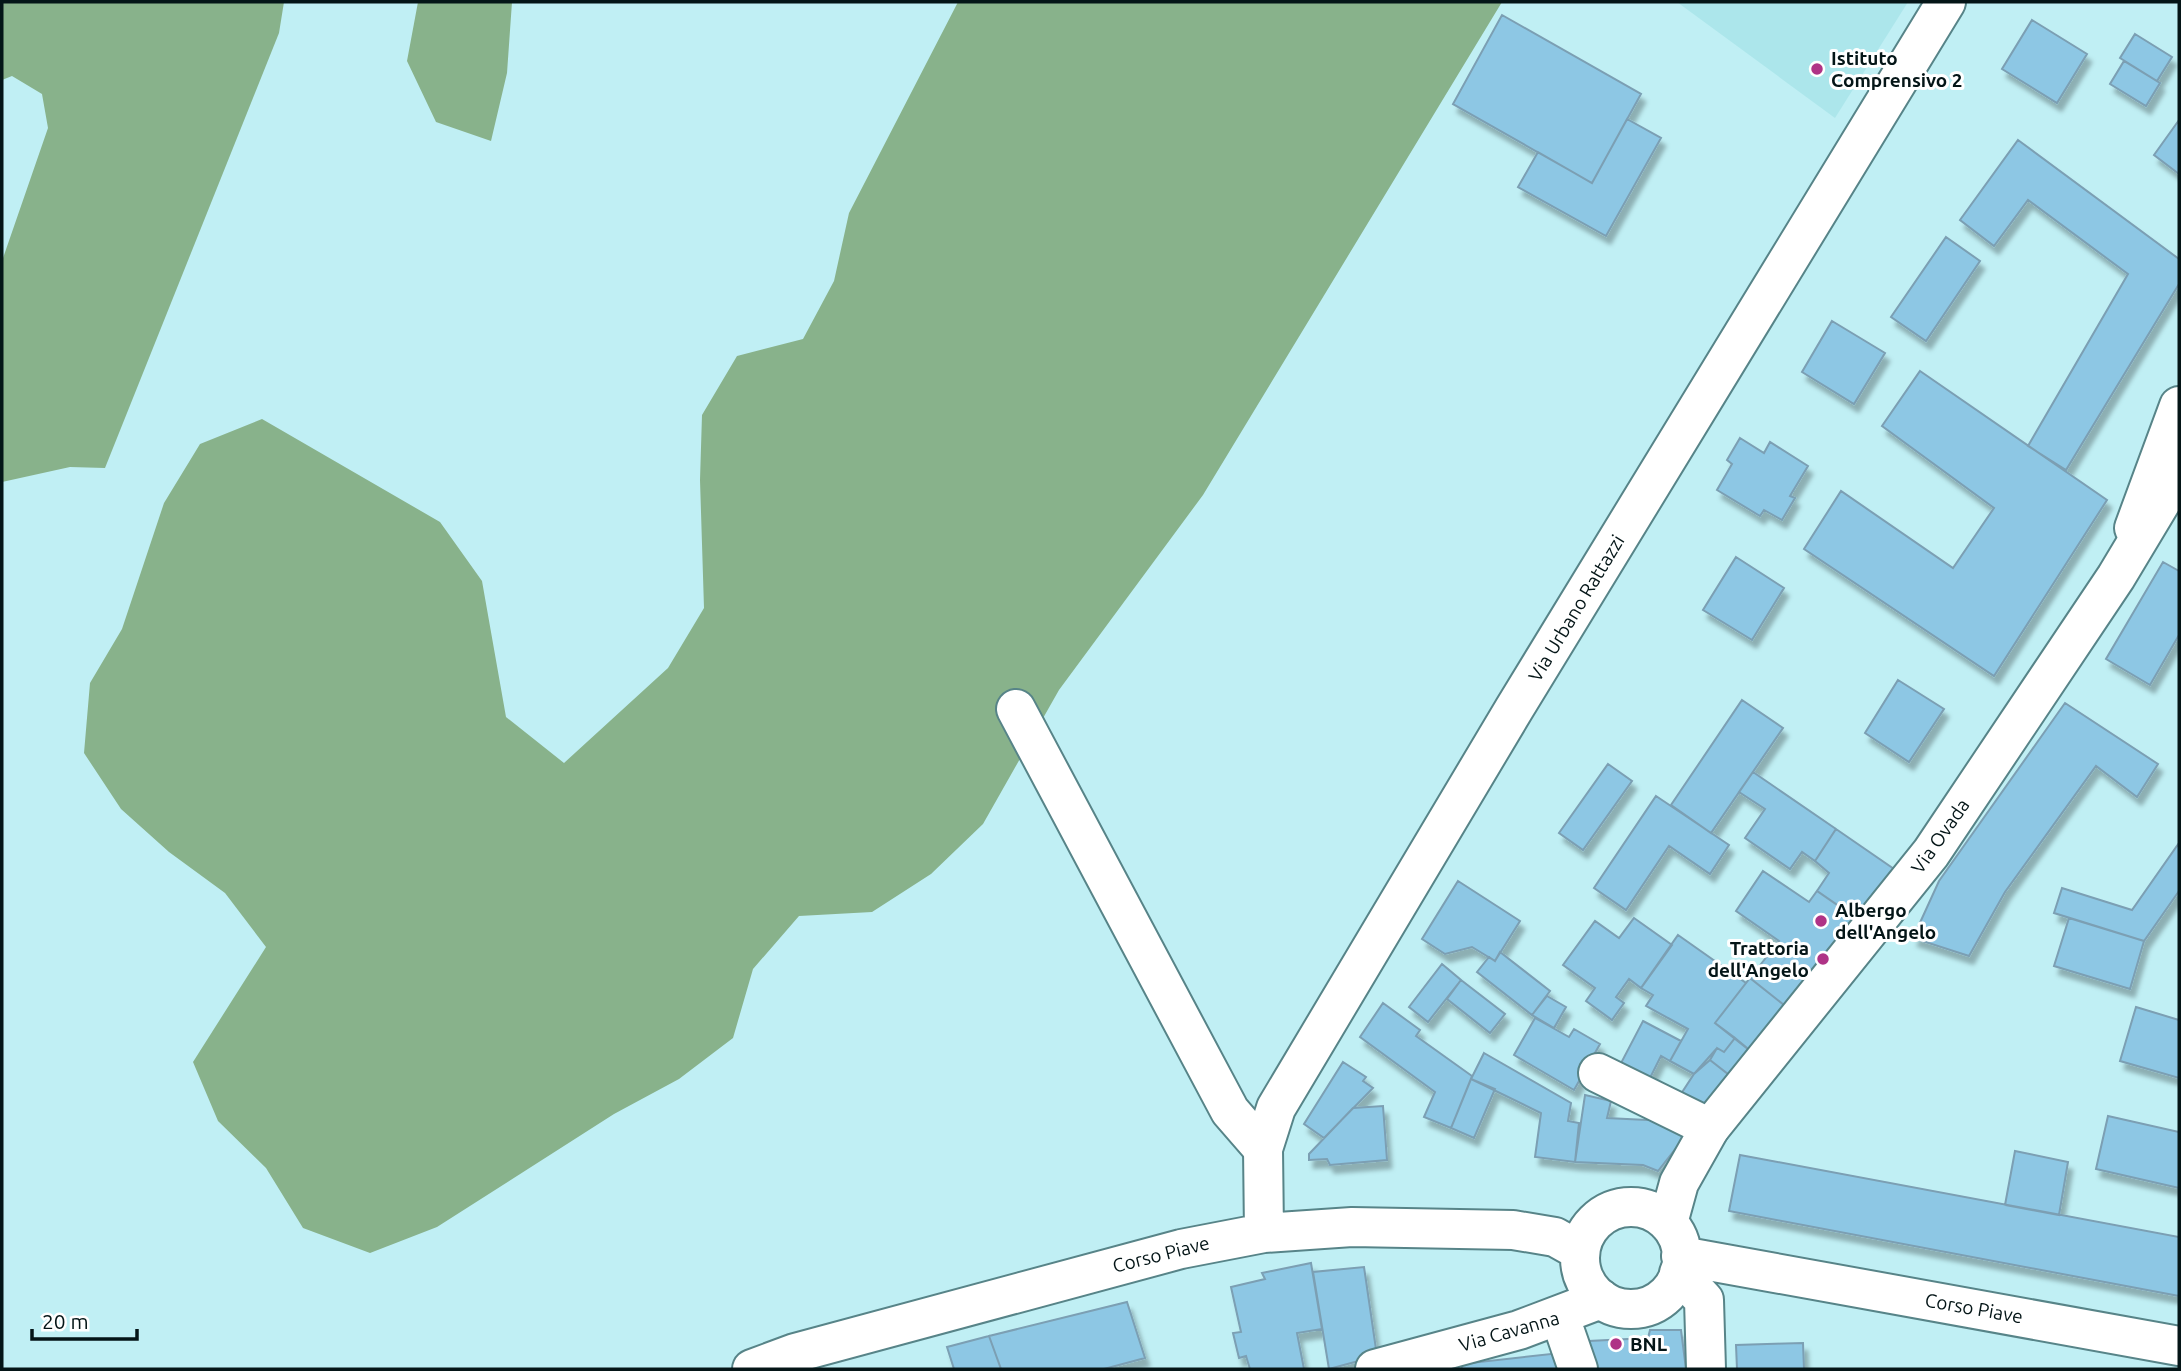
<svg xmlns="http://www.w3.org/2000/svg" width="2181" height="1371" font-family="Ubuntu,sans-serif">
  <defs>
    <filter id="shadow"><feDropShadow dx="4.5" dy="8" stdDeviation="2" flood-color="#0004"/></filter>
  </defs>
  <rect width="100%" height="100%" fill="#c0eff4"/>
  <!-- built -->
  <path fill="#ace6eb" d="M1677 2H1908L1835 118Z"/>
  <!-- forest -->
  <path fill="#88b28b" d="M2 2H284L279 33 105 468 70 467 2 482V261L48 128 42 94 12 76 2 80Z
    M418 2H512L507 73 491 141 436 122 407 61Z
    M958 2H1502L1203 495 1059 690 983 824 931 874 872 912 799 916 753 969 733 1038 679 1079 614 1114 437 1227 370 1253 303 1228 266 1168 218 1121 193 1062 266 947 225 893 169 852 121 809 84 753 90 683 122 629 164 503 200 444 262 419 440 522 482 581 506 717 564 763 668 668 704 608 700 480 702 415 737 356 803 339 834 281 849 213Z"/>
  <!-- building -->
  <path fill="#8dc7e4" stroke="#7b9fb3" stroke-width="2" filter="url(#shadow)" d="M1502 15 1641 94 1592 183 1453 104Z
    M2032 20 2087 54 2057 103 2002 69Z
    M2135 34 2172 57 2157 81 2120 58Z
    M2124 61 2160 83 2146 106 2110 84Z
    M1627 119 1661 138 1606 236 1518 187 1538 152 1592 183Z
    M2179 120V174L2154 155Z
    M2018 140 2179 259V284L2066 470 2028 446 2128 274 2028 200 1994 246 1960 220Z
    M1946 237 1980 261 1926 341 1891 317Z
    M1832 321 1885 353 1854 404 1802 372Z
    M1920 371 2107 500 1994 676 1804 549 1841 491 1953 568 1994 508 1882 426Z
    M1740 438 1764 453 1770 442 1808 466 1790 496 1795 498 1782 520 1764 510 1760 516 1717 490 1732 464 1727 460Z
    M1736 557 1784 588 1752 640 1703 610Z
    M2163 562 2179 571V635L2150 685 2106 659Z
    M1898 680 1944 709 1909 762 1865 733Z
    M1742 700 1783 728 1711 833 1671 805Z
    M2065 703 2158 764 2137 797 2096 766 2005 892 1969 956 1913 938 1939 881Z
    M1608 764 1632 781 1583 850 1559 833Z
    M1753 772 1836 829 1815 861 1802 852 1790 869 1745 838 1765 809 1739 792Z
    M1656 796 1729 845 1710 874 1669 846 1626 910 1594 888Z
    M1836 829 1894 869 1859 920 1817 891 1829 873 1815 861Z
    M2179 843V891L2144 941 2054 913 2062 888 2132 910Z
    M1763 871 1809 902 1817 891 1859 920 1789 1009 1750 978 1779 941 1736 911Z
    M1458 881 1520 921 1495 961 1472 947 1445 954 1422 939Z
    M1634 918 1672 945 1641 988 1629 979 1616 997 1624 1003 1612 1020 1586 1001 1595 988 1563 965 1595 921 1619 938Z
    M2069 918 2144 941 2130 989 2054 966Z
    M1678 935 1746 983 1715 1023 1735 1038 1724 1052 1717 1048 1694 1074 1670 1061 1688 1029 1646 1006 1653 995 1641 988Z
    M1500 952 1550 991 1532 1015 1477 972 1489 957 1495 961Z
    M1442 964 1461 980 1428 1022 1409 1007Z
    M1750 978 1789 1009 1753 1053 1715 1023Z
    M1461 980 1505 1014 1490 1033 1447 999Z
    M1547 996 1566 1007 1554 1028 1532 1015Z
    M1383 1003 1420 1030 1416 1036 1472 1076 1451 1128 1424 1117 1435 1092 1360 1037Z
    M2136 1007 2179 1020V1078L2120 1061Z
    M1535 1018 1569 1037 1574 1029 1600 1044 1574 1090 1514 1055Z
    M1643 1021 1681 1041 1670 1061 1661 1056 1649 1080 1620 1065Z
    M1735 1038 1753 1053 1733 1078 1710 1060 1717 1048 1724 1052Z
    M1484 1053 1571 1103 1568 1121 1579 1123 1575 1162 1535 1157 1541 1113 1471 1079Z
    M1710 1060 1733 1078 1702 1116 1677 1100 1694 1074Z
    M1343 1062 1366 1077 1363 1081 1373 1088 1324 1138 1304 1124Z
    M1471 1079 1495 1089 1474 1138 1451 1128Z
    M1585 1095 1611 1101 1607 1118 1647 1120 1653 1110 1691 1129 1658 1171 1643 1165 1575 1162Z
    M1383 1106 1387 1160 1330 1165 1327 1159 1309 1160V1154L1353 1108Z
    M2108 1116 2179 1132V1188L2096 1169Z
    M2015 1151 2068 1162 2059 1215 2005 1205Z
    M1740 1155 2179 1237V1296L1729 1211Z
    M1311 1263 1322 1329 1297 1333 1304 1369H1250L1246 1356 1239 1358 1233 1333 1241 1332 1231 1287 1265 1279 1262 1273Z
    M1364 1267 1377 1356 1329 1369 1313 1272Z
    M1127 1302 1145 1358 1104 1369H1001L989 1336Z
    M1650 1330H1681L1686 1369H1595L1589 1341 1648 1338Z
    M989 1336 1001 1369H954L947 1347Z
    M1803 1343 1804 1369H1737L1736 1345Z
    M1560 1353 1565 1369H1462L1461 1364Z"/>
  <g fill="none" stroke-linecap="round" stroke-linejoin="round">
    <!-- minor casing -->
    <g stroke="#578488" stroke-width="42">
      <path id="minor" d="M2134 528 2179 406
        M1016 709 1230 1111 1263 1149
        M1598 1073 1710 1128
        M1679 1273 1704 1300 1706 1369
        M1560 1317 1578 1369
        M1375 1369 1519 1330 1601 1299"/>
    </g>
    <!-- major casing -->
    <g stroke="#578488" stroke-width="42">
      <path id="major" d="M1580 1258a51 51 0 1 1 102 0a51 51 0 1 1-102 0Z
        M1668 1223 1679 1183 1710 1128 1931 853 2116 577 2179 472
        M1264 1233 1263 1149 1276 1108 1514 709 1946 2
        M1681 1256 2179 1346
        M752 1369 795 1353 1181 1249 1264 1233 1352 1227 1513 1230 1555 1237 1580 1251"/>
    </g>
    <!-- minor -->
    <use href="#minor" stroke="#fff" stroke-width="38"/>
    <!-- major -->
    <use href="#major" stroke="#fff" stroke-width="38"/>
  </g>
  <!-- markers -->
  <g fill="#af3386" stroke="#fff" stroke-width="2.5">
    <circle cx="1817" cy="69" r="7"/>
    <circle cx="1821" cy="921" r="7"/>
    <circle cx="1823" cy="959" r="7"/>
    <circle cx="1616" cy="1344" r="7"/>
  </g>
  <g text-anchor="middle" stroke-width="6" stroke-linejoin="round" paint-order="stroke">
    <!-- poi labels -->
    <g font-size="19" font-weight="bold" fill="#041517" stroke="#fff" text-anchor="start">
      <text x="1831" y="65">Istituto<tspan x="1831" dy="22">Comprensivo 2</tspan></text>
      <text x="1835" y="917">Albergo<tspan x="1835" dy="22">dell'Angelo</tspan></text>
      <text x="1809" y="955" text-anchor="end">Trattoria<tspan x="1809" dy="22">dell'Angelo</tspan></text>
      <text x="1630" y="1351">BNL</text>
    </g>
    <!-- street labels -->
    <g font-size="19" fill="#041517" stroke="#fff">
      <text transform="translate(1576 608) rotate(-59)" y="7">Via Urbano Rattazzi</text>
      <text transform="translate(1940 836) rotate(-55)" y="7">Via Ovada</text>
      <text transform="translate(1161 1254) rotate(-14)" y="7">Corso Piave</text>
      <text transform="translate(1974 1308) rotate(10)" y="7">Corso Piave</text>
      <text transform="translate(1509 1331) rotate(-16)" y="7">Via Cavanna</text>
    </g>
  </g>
  <!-- border -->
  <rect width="2181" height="1371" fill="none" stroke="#041517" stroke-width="7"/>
  <!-- scale -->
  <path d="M32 1329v10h105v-10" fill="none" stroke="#041517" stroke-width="3.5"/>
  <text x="42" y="1329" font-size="21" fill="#041517" stroke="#ffffff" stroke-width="5" paint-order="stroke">20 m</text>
</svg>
